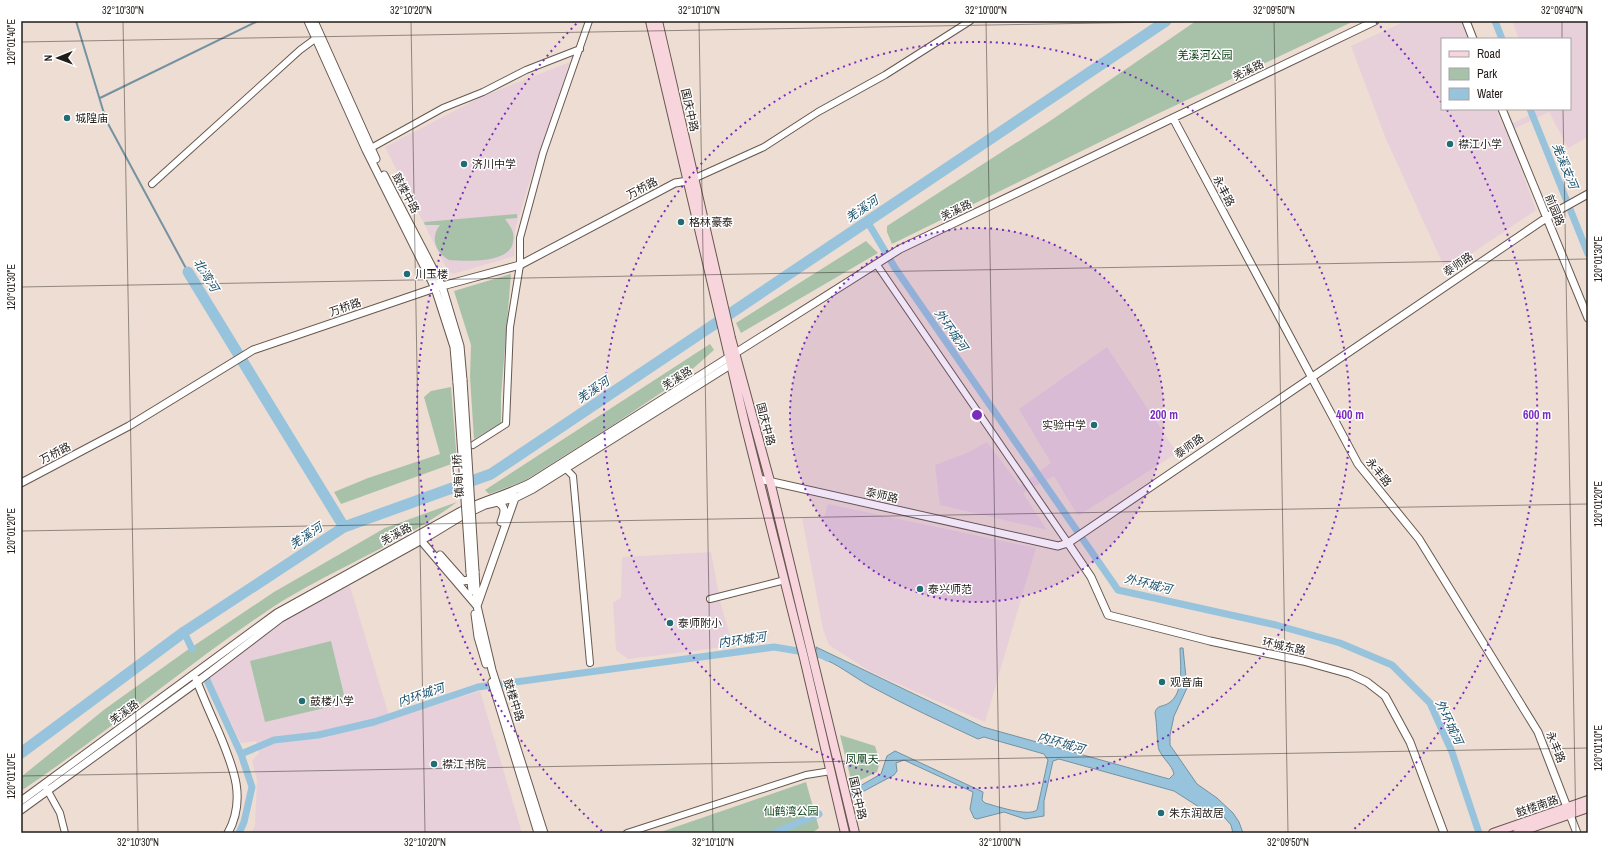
<svg xmlns="http://www.w3.org/2000/svg" width="1609" height="854" font-family="'Archivo Narrow','Noto Sans SC',sans-serif">
  <rect width="100%" height="100%" fill="#eeddd2"/>
  <!-- education -->
  <path fill="#e7d0da" d="M1406 21H1461L1468 39H1442V109H1496L1504 128 1540 109H1570V39H1519L1512 21H1588V137L1568 148 1549 112 1507 132 1536 210 1446 271 1386 139 1351 46Z
    M570 62 530 180 515 230 514 256 453 274 448 271 385 147 483 96Z
    M1107 347 1177 453 1078 516 1054 476 1023 493 1047 530 940 505 935 465 967 453 987 442 1020 486 1051 463 1019 409Z
    M828 504 1036 548 985 722 871 672 829 645 823 629 802 518 824 517Z
    M711 552 720 601 732 643 725 647 628 659 616 650 613 603 621 597 622 557Z
    M350 586 390 719 480 691 522 833H251L255 826 257 780 252 761 259 753 256 741 241 743 207 674 285 617Z"/>
  <!-- green -->
  <path fill="#a8c2a9" d="M1196 21H1354L1153 116 892 244 887 232V226L1050 121Z
    M517 214V218L505 219C511 227 515 232 513 242 510 264 466 261 449 260 435 252 430 237 440 225H425L424 222Z
    M866 241 878 253 741 333 736 323Z
    M511 274 501 396V423L474 439 470 377 471 345 454 291Z
    M710 344 714 350 680 380 613 425 524 481 489 494 485 490Z
    M451 387 457 462 341 504 334 492 368 478 440 454 424 397 431 391Z
    M457 502C401 544 332 569 273 607 186 665 107 733 21 791V777L105 709 186 651 274 592 385 528Z
    M331 641 346 703 265 722 250 661Z
    M840 735 875 746 880 762 877 772 852 784Z
    M806 782 819 828 812 833H658Z"/>
  <!-- water -->
  <path fill="#97c4dc" stroke="#7492a1" d="M816 647 983 727 1169 779 1174 774C1172 765 1163 759 1159 750 1157 745 1157 722 1155 713 1156 705 1163 707 1169 703 1185 692 1180 664 1180 648H1183L1187 688 1174 716 1170 735V745L1197 784 1217 798 1233 813 1239 822 1243 833H1233L1231 825 1224 817 1199 807 1174 791 1059 759 1053 761 1044 801V816L1025 819 1004 812 977 819 974 818 970 809 973 792 904 760 896 763 897 771 894 775 853 797 851 791 881 774 887 756 895 751 983 792 982 800 985 803C996 806 1028 817 1037 810L1048 760 1044 754 984 737 978 739C941 722 905 705 870 686 852 676 838 664 819 657Z"/>
  <g fill="none" stroke-linecap="round" stroke-linejoin="round">
    <!-- stream -->
    <path stroke="#7492a1" stroke-width="2" d="M76 21 106 120 188 272
      M100 98 258 21"/>
    <!-- canal -->
    <path stroke="#97c4dc" stroke-width="7" d="M1495 21 1502 39
      M1530 109 1588 254
      M867 221 895 268 1118 590 1276 625 1340 643 1392 665 1430 703 1452 752 1479 833
      M184 632 192 649
      M206 678 241 754 252 787 244 822 239 833
      M241 754 274 740 318 735 374 722 478 687 774 647 822 655 827 658
      M774 833 819 814"/>
    <!-- river -->
    <path stroke="#97c4dc" stroke-width="11" d="M188 272 344 527
      M21 753 184 632 344 527 491 474 1166 21"/>
    <!-- minor casing -->
    <g stroke="#66584f" stroke-width="8">
      <path id="minor" d="M371 148 443 108 483 92 526 70 580 49
        M691 180 764 147 818 112 885 75 970 21
        M152 184 300 50 319 36
        M877 265 1068 543
        M473 445 506 424 510 327 520 265V238L543 153 589 21
        M562 465 573 476 590 663
        M710 599 785 580
        M44 784 60 813 65 833
        M627 833 806 775 831 771"/>
    </g>
    <!-- tertiary casing -->
    <g stroke="#66584f" stroke-width="9">
      <path id="tertiary" d="M308 21 366 150 435 288 454 347 457 383
        M314 21 376 159
        M1466 21 1473 39
        M1502 109 1588 318
        M1173 118 1358 464 1419 539 1538 732 1577 833
        M384 175 442 286 460 346 463 380
        M759 479 1058 546 1068 543 1552 214 1588 194
        M21 483 129 426 253 350 435 288 520 265 675 183 688 181
        M498 502C507 508 504 513 501 522
        M418 537 477 606 515 498 514 496
        M1068 543 1091 577 1108 615 1210 641 1303 661 1350 674 1367 682 1385 696 1410 742 1444 833
        M440 555 463 581 475 579
        M475 571 477 606 492 670 544 833
        M470 572 472 591
        M475 614 478 637 486 664
        M196 679C203 697 211 715 219 733 233 767 247 798 228 833
        M492 682 538 833
        M21 801 277 613 461 511C484 500 508 494 530 483L900 249 1375 21
        M21 810 197 682 281 618 429 536 462 516 485 505 515 498 533 489 735 362"/>
    </g>
    <!-- secondary casing -->
    <g stroke="#66584f" stroke-width="10">
      <path id="secondary" d="M650 21 745 424 804 658 845 833
        M658 21 731 338 770 481 855 833
        M1493 833 1588 800
        M1517 833 1588 808"/>
    </g>
    <!-- minor -->
    <use href="#minor" stroke="#fff" stroke-width="6"/>
    <!-- tertiary -->
    <use href="#tertiary" stroke="#fff" stroke-width="7"/>
    <!-- secondary -->
    <use href="#secondary" stroke="#f8d4dd" stroke-width="8"/>
    <!-- tertiary-bridge casing -->
    <g stroke="#66584f" stroke-width="9" stroke-linecap="butt">
      <path id="tertiary-bridge" d="M463 380 475 571
        M457 383 470 572"/>
    </g>
    <!-- tertiary-bridge -->
    <use href="#tertiary-bridge" stroke="#fff" stroke-width="7"/>
  </g>
  <!-- ticks -->
  <path fill="none" stroke="#221c18" stroke-width="1" stroke-opacity="0.45" d="M123 21 138 833M411 21 425 833M699 21 713 833M986 21 1000 833M1274 21 1288 833M1562 21V39M21 42 1218 21M1563 109 1576 833M21 287 1588 259M21 531 1588 504M21 776 1588 748"/>
  <!-- distance rings -->
  <circle cx="977" cy="415" r="187" fill="#7b2cbf" fill-opacity=".12"/>
  <g fill="none" stroke="#7b2cbf" stroke-width="2" stroke-dasharray="2 4">
    <circle cx="977" cy="415" r="187"/>
    <circle cx="977" cy="415" r="373"/>
    <path d="M602 831A560 560 0 0 1 578 22M1376 22A560 560 0 0 1 1441 102M1447 110A560 560 0 0 1 1352 831"/>
  </g>
  <!-- markers -->
  <g fill="#226d74" stroke="#fff" stroke-width="1.5">
    <circle cx="67" cy="118" r="4"/>
    <circle cx="1450" cy="144" r="4"/>
    <circle cx="464" cy="164" r="4"/>
    <circle cx="681" cy="222" r="4"/>
    <circle cx="407" cy="274" r="4"/>
    <circle cx="1094" cy="425" r="4"/>
    <circle cx="920" cy="589" r="4"/>
    <circle cx="670" cy="623" r="4"/>
    <circle cx="1162" cy="682" r="4"/>
    <circle cx="302" cy="701" r="4"/>
    <circle cx="434" cy="764" r="4"/>
    <circle cx="1161" cy="813" r="4"/>
  </g>
  <g text-anchor="middle" stroke-width="3" stroke-linejoin="round" paint-order="stroke">
    <!-- park labels -->
    <g font-size="11" fill="#03390f" stroke="#fff">
      <text x="1205" y="59">羌溪河公园</text>
      <text x="862" y="763">凤凰天</text>
      <text x="791" y="815">仙鹤湾公园</text>
    </g>
    <!-- street labels -->
    <g font-size="11" fill="#221c18" stroke="#fff">
      <text transform="translate(1248 70) rotate(-26)" y="4">羌溪路</text>
      <text transform="translate(690 110) rotate(77)" y="4">国庆中路</text>
      <text transform="translate(642 188) rotate(-28)" y="4">万桥路</text>
      <text transform="translate(1224 191) rotate(62)" y="4">永丰路</text>
      <text transform="translate(406 193) rotate(62)" y="4">鼓楼中路</text>
      <text transform="translate(956 210) rotate(-26)" y="4">羌溪路</text>
      <text transform="translate(1555 210) rotate(68)" y="4">前园路</text>
      <text transform="translate(1458 264) rotate(-34)" y="4">泰师路</text>
      <text transform="translate(345 307) rotate(-19)" y="4">万桥路</text>
      <text transform="translate(677 378) rotate(-32)" y="4">羌溪路</text>
      <text transform="translate(766 424) rotate(75)" y="4">国庆中路</text>
      <text transform="translate(1189 446) rotate(-35)" y="4">泰师路</text>
      <text transform="translate(55 453) rotate(-27)" y="4">万桥路</text>
      <text transform="translate(1379 472) rotate(51)" y="4">永丰路</text>
      <text transform="translate(458 476) rotate(-94)" y="4">镇海门桥</text>
      <text transform="translate(882 495) rotate(13)" y="4">泰师路</text>
      <text transform="translate(396 534) rotate(-28)" y="4">羌溪路</text>
      <text transform="translate(1284 646) rotate(12)" y="4">环城东路</text>
      <text transform="translate(514 700) rotate(72)" y="4">鼓楼中路</text>
      <text transform="translate(124 712) rotate(-36)" y="4">羌溪路</text>
      <text transform="translate(1556 747) rotate(68)" y="4">永丰路</text>
      <text transform="translate(858 798) rotate(77)" y="4">国庆中路</text>
      <text transform="translate(1537 806) rotate(-19)" y="4">鼓楼南路</text>
    </g>
    <!-- poi labels -->
    <g font-size="11" fill="#221c18" stroke="#fff" text-anchor="start">
      <text x="75" y="122">城隍庙</text>
      <text x="1458" y="148">襟江小学</text>
      <text x="472" y="168">济川中学</text>
      <text x="689" y="226">格林豪泰</text>
      <text x="415" y="278">川玉楼</text>
      <text x="1086" y="429" text-anchor="end">实验中学</text>
      <text x="928" y="593">泰兴师范</text>
      <text x="678" y="627">泰师附小</text>
      <text x="1170" y="686">观音庙</text>
      <text x="310" y="705">鼓楼小学</text>
      <text x="442" y="768">襟江书院</text>
      <text x="1169" y="817">朱东润故居</text>
    </g>
    <!-- water labels -->
    <g font-size="12" font-style="italic" fill="#1a516b" stroke="#fff">
      <text transform="translate(1565 166) rotate(68)" y="4">羌溪支河</text>
      <text transform="translate(862 209) rotate(-34)" y="4">羌溪河</text>
      <text transform="translate(206 275) rotate(59)" y="4">北湾河</text>
      <text transform="translate(951 330) rotate(55)" y="4">外环城河</text>
      <text transform="translate(593 390) rotate(-34)" y="4">羌溪河</text>
      <text transform="translate(306 536) rotate(-33)" y="4">羌溪河</text>
      <text transform="translate(1148 584) rotate(14)" y="4">外环城河</text>
      <text transform="translate(742 640) rotate(-8)" y="4">内环城河</text>
      <text transform="translate(421 695) rotate(-19)" y="4">内环城河</text>
      <text transform="translate(1449 722) rotate(65)" y="4">外环城河</text>
      <text transform="translate(1061 743) rotate(16)" y="4">内环城河</text>
    </g>
  </g>
  <circle cx="977" cy="415" r="6" fill="#7b2cbf" stroke="#fff" stroke-width="2"/>
  <g font-size="12" text-anchor="middle" font-weight="bold" fill="#7b2cbf" stroke="#fff" stroke-width="3" stroke-linejoin="round" paint-order="stroke">
    <text x="1164" y="419">200 m</text>
    <text x="1350" y="419">400 m</text>
    <text x="1537" y="419">600 m</text>
  </g>
  <!-- border -->
  <rect width="1609" height="854" fill="none" stroke="#ffffff" stroke-width="44"/>
  <!-- legend -->
  <rect x="1441" y="38" width="130" height="72" fill="#ffffff" stroke="#a7a4a3"/>
  <rect x="1449" y="51" width="20" height="6" fill="#f8d4dd" stroke="#a7a4a3"/>
  <text x="1477" y="58" font-size="12" fill="#221c18">Road</text>
  <rect x="1449" y="68" width="20" height="12" fill="#a8c2a9" stroke="#a7a4a3"/>
  <text x="1477" y="78" font-size="12" fill="#221c18">Park</text>
  <rect x="1449" y="88" width="20" height="12" fill="#97c4dc" stroke="#a7a4a3"/>
  <text x="1477" y="98" font-size="12" fill="#221c18">Water</text>
  <!-- north arrow -->
  <g transform="translate(58 58) rotate(269)" stroke="#ffffff" stroke-width="3" paint-order="stroke">
  <path d="M0-3L7 15L0 10L-7 15Z" fill="#221c18"/>
  <text y="-6" font-size="11" font-weight="bold" text-anchor="middle" fill="#221c18">N</text>
  </g>
  <rect x="22" y="22" width="1565" height="810" fill="none" stroke="#221c18" stroke-width="1.5"/>
  <g font-size="10" text-anchor="middle" fill="#221c18">
    <text x="123" y="14">32°10'30"N</text>
    <text x="411" y="14">32°10'20"N</text>
    <text x="699" y="14">32°10'10"N</text>
    <text x="986" y="14">32°10'00"N</text>
    <text x="1274" y="14">32°09'50"N</text>
    <text x="1562" y="14">32°09'40"N</text>
    <text transform="translate(11 42) rotate(-90)" y="4">120°01'40"E</text>
    <text transform="translate(1598 259) rotate(-90)" y="4">120°01'30"E</text>
    <text transform="translate(11 287) rotate(-90)" y="4">120°01'30"E</text>
    <text transform="translate(1598 504) rotate(-90)" y="4">120°01'20"E</text>
    <text transform="translate(11 531) rotate(-90)" y="4">120°01'20"E</text>
    <text transform="translate(1598 748) rotate(-90)" y="4">120°01'10"E</text>
    <text transform="translate(11 776) rotate(-90)" y="4">120°01'10"E</text>
    <text x="138" y="846">32°10'30"N</text>
    <text x="425" y="846">32°10'20"N</text>
    <text x="713" y="846">32°10'10"N</text>
    <text x="1000" y="846">32°10'00"N</text>
    <text x="1288" y="846">32°09'50"N</text>
  </g>
</svg>
